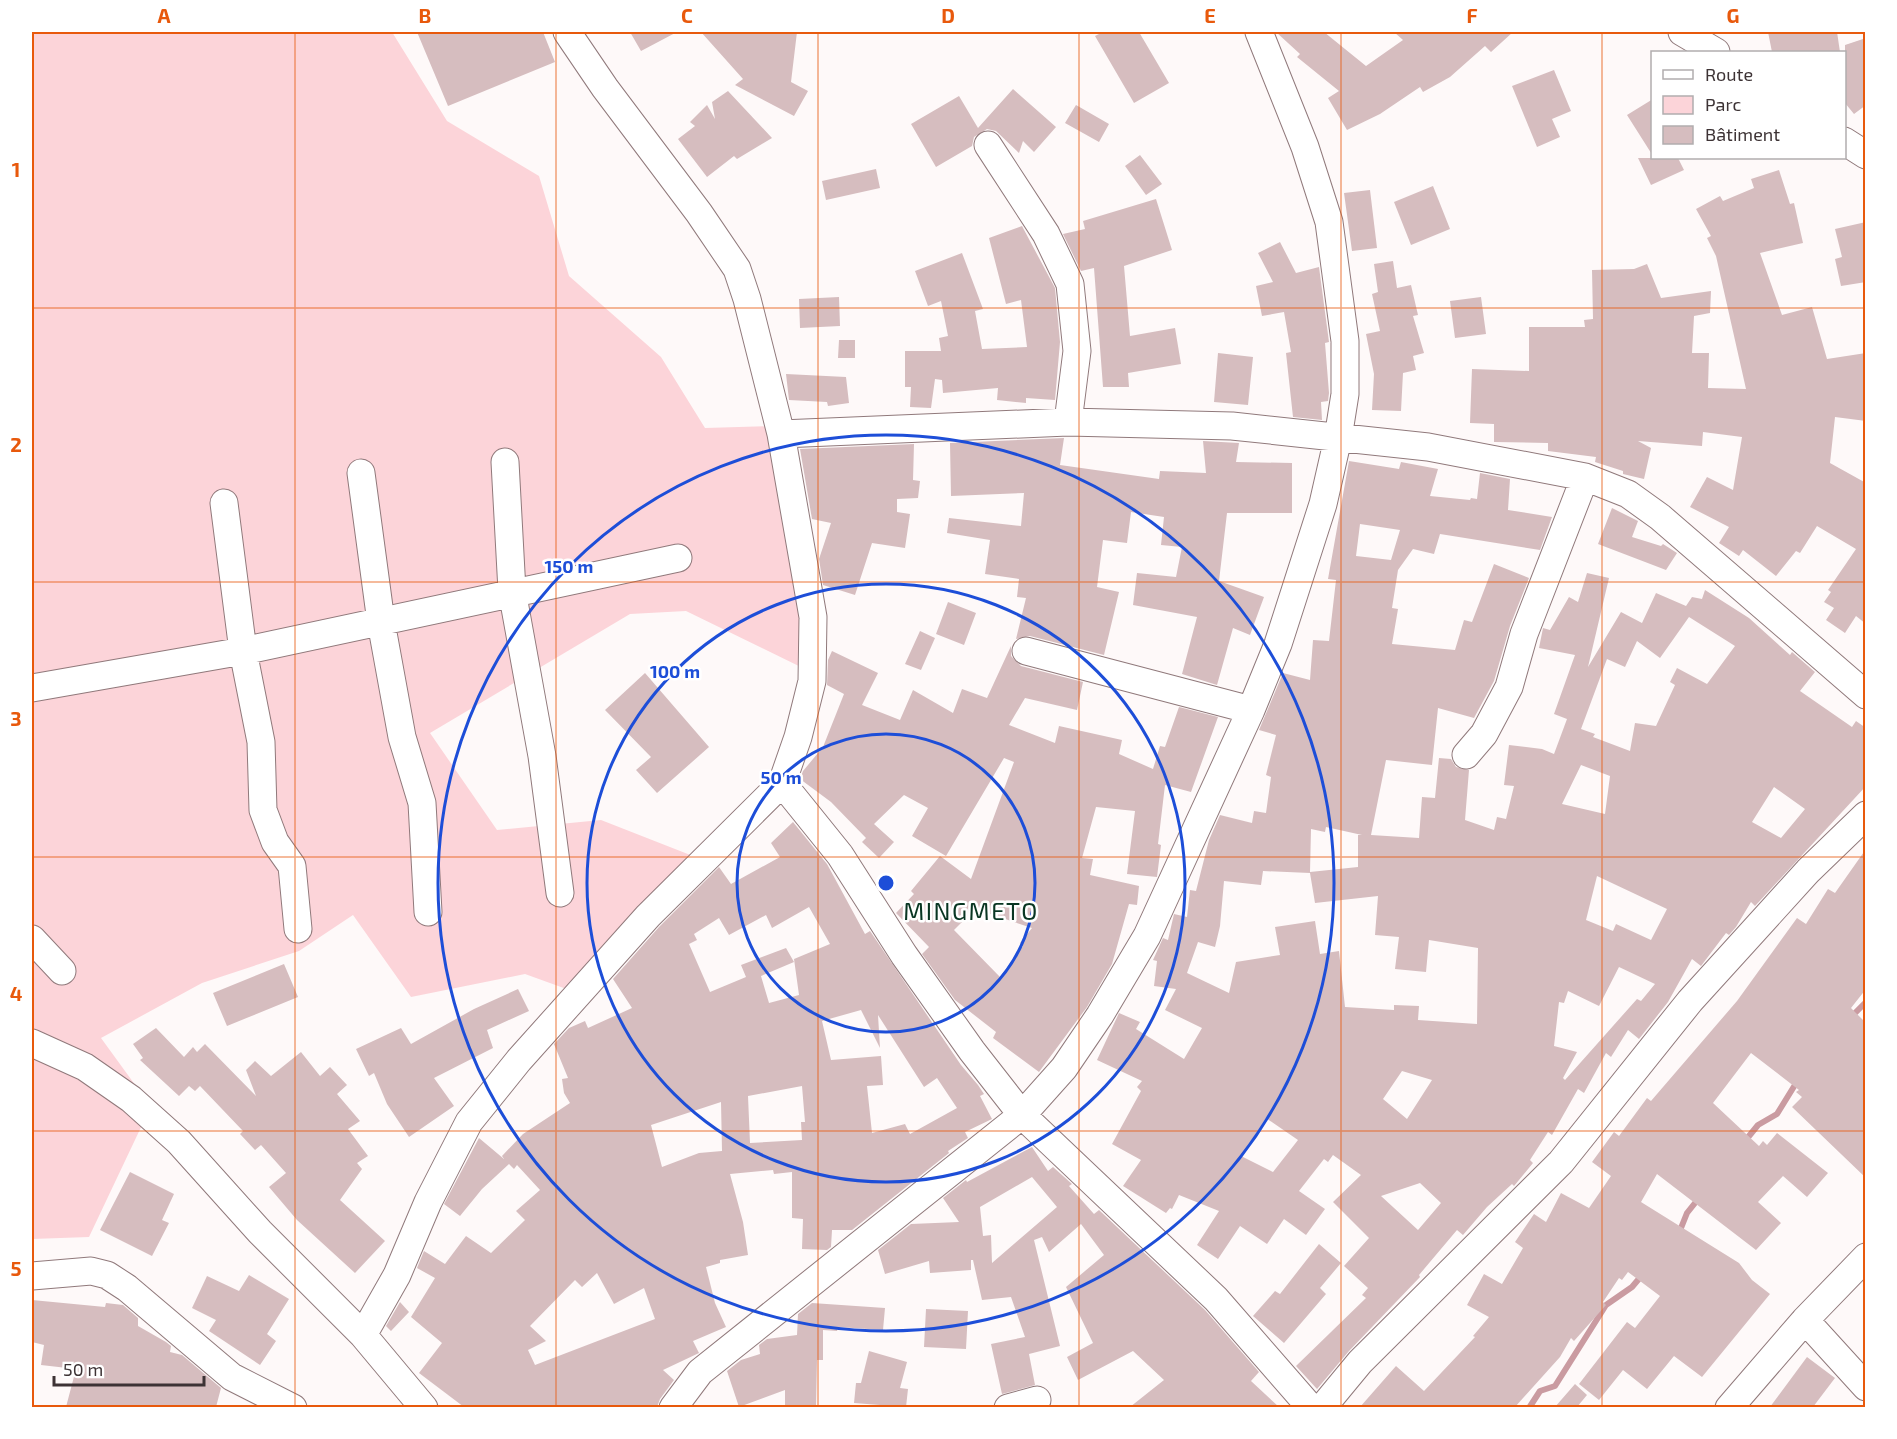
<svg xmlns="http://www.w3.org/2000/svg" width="1897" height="1439" font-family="'Exo 2',sans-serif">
  <rect width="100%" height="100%" fill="#fef9f9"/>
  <!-- green -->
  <path fill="#fcd4d9" d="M32 32H392L447 121 539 176 569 276 661 357 705 428 777 426 809 671 686 611 630 614 430 733 497 830 601 820 698 858 572 991 525 974 411 997 353 915 299 951 202 983 101 1038 141 1093 143 1123 89 1237 32 1239Z"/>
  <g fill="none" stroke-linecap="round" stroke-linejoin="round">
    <!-- stream -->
    <path stroke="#ca9ba1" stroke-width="6" d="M1851 1017 1866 1002
      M1745 1141 1758 1125 1777 1114 1798 1080
      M1679 1233 1687 1213 1699 1198
      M1529 1408 1540 1391 1555 1386 1606 1305 1632 1287 1643 1274"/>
  </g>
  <!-- building -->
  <path fill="#d6bdbf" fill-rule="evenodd" d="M417 32H543L555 62 448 106Z
    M630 32H677L641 51Z
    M701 32H797L791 82 808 91 794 116 735 85 743 79Z
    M1103 32H1139L1169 83 1134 103 1095 36Z
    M1276 32H1324L1366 66 1403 40 1394 32H1513L1491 52 1485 46 1450 77 1423 92 1420 87 1380 114 1347 130 1328 98 1339 91 1297 57 1300 54Z
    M1768 32H1837L1840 52H1772Z
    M1866 38V105L1854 114 1845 103V45Z
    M1554 70 1571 111 1552 119 1560 137 1537 147 1512 86Z
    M1013 89 1056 127 1034 152 1023 141 1019 153 996 131 987 129 974 137 972 146 936 167 911 124 959 96 978 128Z
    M728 91 772 138 737 159 734 156 707 177 678 139 695 126 690 122 707 105 715 119 712 102Z
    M1653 99V156L1627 115Z
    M1076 105 1109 124 1099 142 1065 123Z
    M1140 155 1162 184 1146 195 1125 166Z
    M1638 158H1678L1684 170 1651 185Z
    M876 169 880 188 826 200 822 181Z
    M1779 170 1790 204 1794 203 1803 243 1760 253 1782 315 1812 307 1827 359 1866 353V421L1835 417 1830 463 1866 483V624L1856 616 1845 633 1826 620 1834 608 1824 602 1831 592 1828 590 1856 549 1817 526 1800 553 1796 551 1776 576 1743 550 1739 556 1719 543 1729 527 1690 507 1707 477 1733 490 1742 437 1703 432 1702 446 1638 441 1651 448 1644 479 1623 474V471L1595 462 1596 457 1548 451V443L1494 442V424L1470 423 1472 369 1529 371V327H1585L1584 320 1593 319 1592 270 1634 269 1647 264 1661 298 1711 291 1710 313 1694 316 1692 353H1709L1708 388 1746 389 1716 256 1707 238 1711 236 1696 209 1720 196 1723 201 1754 188 1751 179Z
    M1433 186 1450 229 1411 245 1394 202Z
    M1370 190 1377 248 1352 251 1344 193Z
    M1156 199 1172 250 1124 266 1130 336 1175 328 1181 364 1128 373 1129 387H1103L1094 268 1081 271 1063 234 1085 229 1083 221Z
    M1866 222V282L1841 286 1835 259 1842 257 1835 229Z
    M1022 226 1055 288 1060 342 1055 400 1026 398V403L997 400 998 388 943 393 942 380 935 379 931 408 910 407 911 387H905V351H941L939 338 948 336 941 301 928 306 915 271 962 253 983 309 975 311 982 349 1027 347 1021 300 1006 304 989 238Z
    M1280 242 1296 273 1319 267 1329 342 1325 343 1329 393 1328 401 1321 402 1322 420 1293 417 1286 353 1291 352 1284 312 1262 316 1256 286 1273 282 1258 253Z
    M1393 261 1397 288 1411 285 1418 315 1413 316 1424 353 1413 356 1416 370 1403 373 1401 411 1372 410 1374 374 1366 334 1380 331 1372 294 1378 292 1374 264Z
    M839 297 840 326 800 328 799 299Z
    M1481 297 1486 334 1455 338 1450 301Z
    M839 340H855V358H838Z
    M1218 353 1253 357 1248 405 1214 402Z
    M786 374 846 377 849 403 828 406 827 402 789 400Z
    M1064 438 1060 465 1159 479 1160 471 1206 473 1203 441 1239 443 1236 462 1292 463V513H1227L1219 581 1264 597 1250 635 1233 628 1217 685 1182 674 1197 617 1133 605 1137 573 1176 577 1182 547 1161 545 1164 517 1131 512 1127 543 1103 540 1097 587 1119 592 1104 655 1030 636 1016 639 1026 598 1017 597 1019 579 985 574 990 540 947 533 949 518 1021 526 1024 493 951 496 950 443Z
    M914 444 913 480 920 481 918 498 897 499V512L910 514 905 548 872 543 855 595 823 585 819 559 831 523 812 519 800 449Z
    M1349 461 1399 469 1401 462 1438 469 1430 496 1470 500 1471 498 1477 499 1480 473 1510 479 1508 510 1552 517 1540 550 1440 534 1434 554 1413 549 1398 570 1392 608 1398 609 1392 644 1455 650 1464 620 1472 622 1494 564 1529 578 1510 626 1494 681 1474 718 1438 708 1432 765 1386 760 1371 835 1419 838 1422 797 1435 798 1439 758 1451 759 1456 767 1469 770 1465 820 1494 830 1497 817 1506 819 1514 786 1504 785 1509 745 1542 749 1554 754 1567 719 1554 714 1575 655 1539 648 1543 628 1550 630 1569 597 1578 602 1587 573 1609 578 1588 667 1621 612 1642 623 1656 593 1686 606 1692 597 1702 599 1705 590 1749 618 1790 655 1792 652 1815 672 1800 691 1852 727 1856 721 1866 728V786L1755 906 1751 902 1736 927 1729 935 1726 933 1701 966 1692 959 1668 1002 1639 1039 1628 1030 1611 1057 1606 1053 1584 1093 1578 1089 1552 1135 1548 1132 1530 1160 1533 1163 1514 1186 1512 1184 1487 1207 1463 1235 1457 1230 1419 1275 1420 1277 1349 1351 1317 1389 1296 1366 1366 1298 1362 1295 1368 1288 1344 1266 1369 1238 1333 1202 1361 1175 1333 1155 1328 1162 1324 1159 1299 1191 1325 1209 1306 1235 1284 1219 1267 1244 1240 1226 1218 1259 1197 1245 1219 1211 1179 1195 1172 1209 1170 1208 1166 1213 1123 1186 1141 1160 1112 1144 1141 1091 1137 1087 1142 1081 1097 1060 1119 1013 1140 1022 1136 1029 1184 1059 1202 1028 1165 1010 1176 989 1154 986 1157 961 1153 960 1163 938 1168 940 1174 914 1187 917 1190 890 1196 891 1209 840 1220 815 1252 823 1254 811 1266 813 1271 777 1266 775 1276 735 1259 730 1283 673 1310 680 1313 640 1329 641 1336 580 1328 579ZM1360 524 1400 530 1391 560 1356 556ZM1689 617 1735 646 1707 684 1677 668 1670 682 1675 685 1656 726 1635 723 1630 751 1593 737 1595 734 1581 729 1607 659 1625 667 1637 641 1660 658ZM1581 765 1610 776 1605 814 1562 804ZM1774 787 1805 809 1781 838 1752 822ZM1326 827 1362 835H1358V867L1310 872 1311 829 1325 832ZM1263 871 1310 873 1315 903 1378 896 1375 935 1399 937 1395 969 1426 972 1429 940 1478 948 1477 1024 1418 1020 1419 1006 1394 1005V1010L1345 1007 1339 951 1320 954 1315 921 1275 927 1280 955 1236 962 1229 993 1187 973 1198 942 1215 947 1220 926 1224 881 1261 885ZM1597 876 1667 909 1651 940 1616 924 1613 931 1586 920ZM1619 967 1655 984 1641 1001 1637 999 1565 1080 1563 1078 1577 1052 1554 1046 1559 1002 1564 1003 1568 991 1599 1006ZM1402 1071 1432 1080 1407 1119 1383 1099ZM1266 1118 1298 1140 1273 1172 1241 1156ZM1420 1183 1441 1203 1418 1230 1381 1196Z
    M1612 508 1638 521 1632 537 1661 546 1663 544 1677 553 1666 570 1598 544Z
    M948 602 976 613 964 645 936 634Z
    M920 631 935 638 921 670 905 664Z
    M1011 646V656L1021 666 1083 682 1077 710 1025 698 1009 725 1055 743 1059 726 1122 740 1119 754 1153 769 1160 746 1165 747 1179 707 1218 717 1191 792 1165 785 1158 844 1161 845 1157 877 1127 874 1135 811 1096 807 1082 858 1093 859 1090 875 1139 886 1137 905 1129 904 1112 964 1087 1007 1039 1072 993 1038 996 1032 955 1000 922 954 929 947 896 913 914 894 911 891 940 856 971 879 1014 762 1004 758 946 856 912 836 928 808 904 795 874 824 894 842 879 858 862 842 866 838 831 802 800 779 803 771 823 747 844 694 827 685 828 660 832 651 878 673 862 705 900 720 913 690 953 713 962 689 987 698ZM975 909 1032 928 1020 943 1023 946 1000 977 954 930Z
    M645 673 709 747 657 793 636 770 651 757 605 710Z
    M793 822 827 864 865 934 870 931 961 1065 978 1085 984 1094 980 1096 992 1119 965 1132 968 1138 948 1151 949 1153 852 1230H832L831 1247 827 1250 802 1249 803 1219 792 1218V1172L774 1174 773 1170 730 1174 743 1222 748 1255 720 1260V1263L706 1267 715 1303 726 1327 693 1341 699 1353 663 1370 674 1380 660 1399 657 1407H464L419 1373 442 1343 411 1317 435 1278 417 1268 424 1251 445 1264 466 1236 491 1253 525 1220 516 1211 540 1190 517 1165 514 1169 509 1164 482 1189 460 1216 444 1204 479 1138 504 1159 502 1156 523 1134 570 1103 564 1093 562 1079 568 1078 554 1044 569 1028 585 1021 588 1028 632 1008 613 979 659 927 719 867 731 884 780 857 771 843ZM809 907 830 944 794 959 799 995 769 1003 761 976 794 962 786 948 741 965 746 977 710 992 689 944 697 940 694 934 719 918 729 935 766 915 772 928ZM861 1010 880 1048 878 1015 924 1087 937 1078 957 1108 910 1134 905 1124 872 1133 867 1086 883 1085 881 1056 831 1060 822 1021ZM802 1086 805 1122H801L802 1140 750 1143 748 1096ZM721 1102 722 1151 699 1153 662 1167 651 1125ZM597 1273 614 1304 644 1288 655 1319 535 1365 528 1350 546 1341 530 1326 575 1280 582 1287Z
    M1866 849V989L1851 1008 1866 1023V1178L1792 1107 1802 1097 1796 1092 1799 1090 1751 1053 1713 1103 1759 1146 1763 1141 1767 1145 1777 1133 1828 1173 1807 1197 1783 1176 1758 1202 1781 1223 1756 1250 1657 1174 1641 1202 1739 1263 1752 1280 1770 1294 1702 1377 1674 1356 1647 1389 1623 1370 1599 1400 1579 1384 1627 1322 1635 1328 1660 1296 1628 1272 1622 1280 1619 1278 1603 1302 1606 1305 1574 1341 1571 1338 1560 1357 1515 1407H1360L1396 1366 1424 1391 1475 1337 1473 1336 1489 1317 1467 1305 1484 1274 1502 1284 1523 1248 1515 1242 1534 1214 1546 1222 1561 1193 1589 1208 1611 1176 1592 1162 1614 1132 1619 1136 1647 1098 1651 1101 1737 1001 1797 918 1806 924 1828 889 1835 893Z
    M284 964 298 997 227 1026 213 993Z
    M518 989 529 1011 487 1030 493 1048 434 1078 454 1106 409 1137 387 1104 374 1073 369 1076 356 1049 401 1028 411 1044 474 1009Z
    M156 1028 184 1057 193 1047 197 1052 205 1044 256 1096 246 1070 255 1061 271 1076 301 1052 320 1076 330 1067 347 1085 337 1094 360 1121 348 1129 368 1156 357 1163 362 1169 340 1200 385 1241 355 1273 297 1220 269 1187 286 1173 261 1145 255 1150 240 1134 243 1131 200 1086 195 1091 189 1086 179 1096 140 1060 143 1058 133 1044Z
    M1032 1147 1048 1171 1053 1167 1072 1184 1069 1186 1094 1214 1099 1210 1205 1310 1259 1372 1251 1381 1279 1407H1130L1164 1380 1133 1351 1078 1380 1067 1357 1093 1343 1066 1287 1104 1255 1081 1224 1049 1252 1042 1237 1034 1240 1060 1346 1029 1354 1035 1385 1002 1394 991 1344 1025 1337 1011 1297 982 1300 973 1260H971V1270L930 1273 929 1261 885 1274 878 1250 911 1224 959 1222 943 1198 966 1180 967 1182ZM1032 1177 1057 1207 992 1263 991 1235 983 1236 980 1207Z
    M130 1172 174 1194 162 1220 169 1223 152 1256 100 1230Z
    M1319 1244 1341 1263 1320 1288 1326 1294 1284 1343 1253 1316 1275 1291 1280 1294Z
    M249 1275 289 1299 267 1334 276 1341 260 1365 209 1331 216 1320 192 1308 207 1276 239 1291Z
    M32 1300 105 1307 106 1303 123 1305 138 1318V1326L166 1342 171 1346 170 1352 182 1355 221 1388 216 1407H66L76 1369 41 1365 44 1345 32 1342Z
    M400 1302 409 1312 391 1331 386 1326Z
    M812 1303 885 1308 883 1330 838 1327 837 1331 823 1330V1360H817L816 1407H785V1390L739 1407 727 1371 741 1360 760 1354 759 1345 767 1339 797 1335 798 1314Z
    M926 1309 968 1311 966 1349 924 1347Z
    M869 1351 907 1362 900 1388 908 1389 906 1407 854 1403 856 1383H861Z
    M1807 1357 1835 1378 1813 1407H1770Z
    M1575 1384 1587 1395 1577 1407H1555Z"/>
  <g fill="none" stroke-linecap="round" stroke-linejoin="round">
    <!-- minor casing -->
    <g stroke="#90797b" stroke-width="29">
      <path id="minor" d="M1682 32 1716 52
        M1844 141 1866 155
        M988 145 1046 234 1070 284 1077 351 1068 422
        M781 434 1068 422 1232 426 1428 447 1585 477 1628 494 1660 517 1866 695
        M505 462 512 591 542 756 560 893
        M361 473 381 622 402 737 422 803 428 912
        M224 503 243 651 261 742 263 810 275 842 292 866 298 929
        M1026 651 1251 710
        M32 688 243 651 678 558
        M1466 755 1484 734 1509 687 1524 634 1585 477
        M782 783 840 855 904 955 972 1051 1022 1115 1216 1299 1311 1408
        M32 939 62 971
        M32 1043 85 1067 131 1099 179 1142 260 1232 363 1335 424 1408
        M32 1276 91 1271 107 1275 127 1288 232 1377 293 1408
        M1805 1320 1866 1387
        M363 1335 397 1275 428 1202 469 1122 519 1060 648 916 782 783 798 737 812 681 813 617 781 434 747 299 737 269 699 213 605 88 567 32
        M673 1408 700 1372 1022 1115 1064 1068 1100 1015 1147 936 1251 710 1278 644 1323 504 1338 438 1345 394V341L1329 222 1305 147 1259 32
        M1008 1408 1037 1400
        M1322 1408 1360 1362 1561 1162 1690 1001 1808 871 1866 815
        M1729 1408 1805 1320 1866 1257"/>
    </g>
    <!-- minor -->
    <use href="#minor" stroke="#fff" stroke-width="27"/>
  </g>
  <!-- grid -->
  <path fill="none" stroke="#e8590c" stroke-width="1.5" stroke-opacity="0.55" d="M295 32V1408M556 32V1408M818 32V1408M1079 32V1408M1341 32V1408M1602 32V1408M32 308H1866M32 582H1866M32 857H1866M32 1131H1866"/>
  <!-- distance rings -->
  <g fill="none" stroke="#1d4ed8" stroke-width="3">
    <circle cx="886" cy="883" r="149"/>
    <circle cx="886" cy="883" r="299"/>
    <circle cx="886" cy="883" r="448"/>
  </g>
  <g text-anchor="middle" stroke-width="5" stroke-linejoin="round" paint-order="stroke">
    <!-- neighbourhood labels -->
    <g font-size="24" letter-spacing="1.5" fill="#093623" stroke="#fff">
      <text x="971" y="920">MINGMETO</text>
    </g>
  </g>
  <circle cx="886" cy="883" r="9" fill="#1d4ed8" stroke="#fff" stroke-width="3"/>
  <g font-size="18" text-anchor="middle" font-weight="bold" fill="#1d4ed8" stroke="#fff" stroke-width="5" stroke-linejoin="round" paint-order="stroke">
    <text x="569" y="573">150 m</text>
    <text x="675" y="678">100 m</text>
    <text x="781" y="784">50 m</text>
  </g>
  <!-- border -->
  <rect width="1897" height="1439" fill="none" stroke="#ffffff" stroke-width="66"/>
  <!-- legend -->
  <rect x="1651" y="51" width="195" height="108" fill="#ffffff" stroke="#b1adae" stroke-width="1.5"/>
  <rect x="1663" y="70" width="30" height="9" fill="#ffffff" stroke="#b1adae" stroke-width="1.5"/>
  <text x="1705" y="81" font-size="18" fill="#3d3335">Route</text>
  <rect x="1663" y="96" width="30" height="18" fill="#fcd4d9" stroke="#b1adae" stroke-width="1.5"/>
  <text x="1705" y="111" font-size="18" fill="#3d3335">Parc</text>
  <rect x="1663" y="126" width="30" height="18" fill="#d6bdbf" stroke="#b1adae" stroke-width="1.5"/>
  <text x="1705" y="141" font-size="18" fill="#3d3335">Bâtiment</text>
  <!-- scale -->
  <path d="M54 1376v9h150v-9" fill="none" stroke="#3d3335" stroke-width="3"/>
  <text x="63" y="1376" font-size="18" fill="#3d3335" stroke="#ffffff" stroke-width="4.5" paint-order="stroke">50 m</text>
  <rect x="33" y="33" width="1831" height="1373" fill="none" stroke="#e8590c" stroke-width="2"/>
  <g font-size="20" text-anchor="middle" font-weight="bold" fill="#e8590c">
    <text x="164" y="23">A</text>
    <text x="425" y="23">B</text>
    <text x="687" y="23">C</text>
    <text x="948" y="23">D</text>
    <text x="1210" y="23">E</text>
    <text x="1472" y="23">F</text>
    <text x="1733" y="23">G</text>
    <text x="16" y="177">1</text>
    <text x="16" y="452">2</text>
    <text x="16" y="726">3</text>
    <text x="16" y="1001">4</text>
    <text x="16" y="1276">5</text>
  </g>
</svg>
